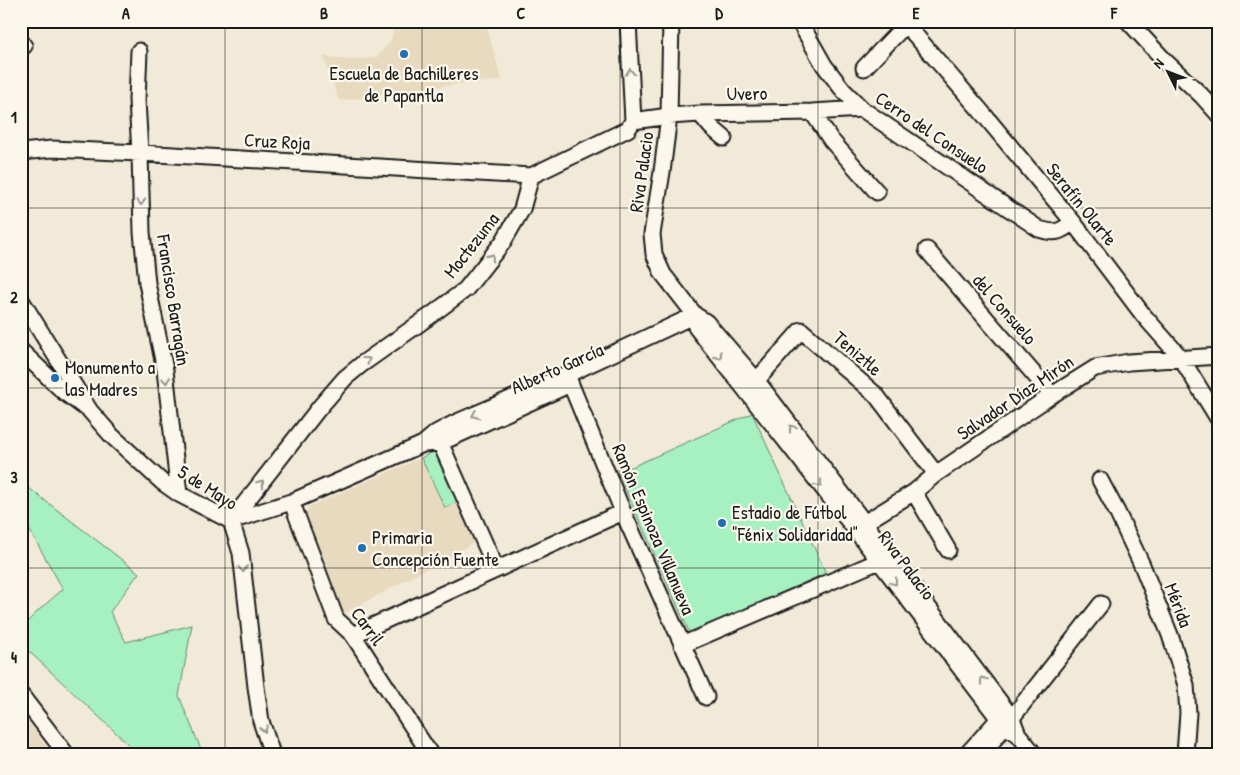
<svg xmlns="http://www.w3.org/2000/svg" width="1240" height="775" font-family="'Patrick Hand',sans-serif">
  <rect width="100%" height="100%" fill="#f2ead8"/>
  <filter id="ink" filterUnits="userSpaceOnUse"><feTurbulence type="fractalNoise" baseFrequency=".02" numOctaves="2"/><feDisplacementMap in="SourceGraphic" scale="10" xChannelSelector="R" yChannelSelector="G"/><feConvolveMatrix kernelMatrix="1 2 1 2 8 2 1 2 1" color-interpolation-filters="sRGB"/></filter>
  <g filter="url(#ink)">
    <!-- built -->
    <path fill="#e8dabf" d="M395 21H483L486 24 502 80 451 85 339 101 323 56 351 60 377 57 391 40Z
      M421 458 444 508 461 500 477 541 340 616 303 526 305 513 310 506Z
      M21 713 50 751 46 754H21Z"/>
    <!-- green -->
    <path fill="#a7f0bf" stroke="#62866e" d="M752 413 826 573 690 634 618 473Z
      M437 450 461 500 445 508 421 458Z
      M21 482 139 573 110 612 126 642 192 625 179 696 203 754H137L128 744 21 644V628L39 610 63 589 26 524 21 522Z"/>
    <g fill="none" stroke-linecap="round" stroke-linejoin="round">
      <!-- minor casing -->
      <g stroke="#1c1c1c" stroke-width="19">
        <path id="minor" d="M671 21 669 116 662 172 652 234 654 254 663 274 695 315 706 322 757 381 1006 710 1012 719 1018 734 1034 754
          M799 21 824 65 843 90 862 109 1039 229C1055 234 1059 233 1073 222
          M903 21 980 110 1073 222 1144 316 1181 358 1219 420
          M1128 21 1166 62 1201 95 1219 115
          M21 42 24 46
          M139 51 137 100 140 153 142 232 147 283 165 370 179 494
          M864 68 909 21
          M812 112 831 140 877 192
          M700 114 711 127 724 138
          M633 121 669 116 700 114 812 112 862 109
          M21 152 52 149 140 153 531 176
          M927 250 1052 395
          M21 300 90 411 112 436 162 482 179 494 231 521 241 553 256 687 261 721 272 754
          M695 315 696 327 855 529 1005 727 1018 734
          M21 351 64 392 83 406
          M567 375 623 512 706 697
          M750 388 801 330 876 395 936 474
          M436 433 496 569
          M423 444 440 443 566 386
          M1100 480 1117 512 1142 565 1170 635 1186 685 1188 713 1185 754
          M914 492 948 550
          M295 511 336 619 353 635 430 754
          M231 521 319 408 345 378 362 364 430 316 466 289 503 242 522 209 531 176 628 129 633 121 628 21
          M231 521 291 502 423 444 436 433 455 423 575 371 695 315
          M856 528 914 492 936 474 1052 395 1095 368 1129 362 1219 356
          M353 635 623 512
          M682 645 886 558
          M21 695 66 754
          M967 754 995 723
          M982 754 1011 719 1101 604"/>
      </g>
      <!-- minor -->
      <use href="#minor" stroke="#fbf7ec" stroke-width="15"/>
    </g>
    <!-- one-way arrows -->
    <defs><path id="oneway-chevron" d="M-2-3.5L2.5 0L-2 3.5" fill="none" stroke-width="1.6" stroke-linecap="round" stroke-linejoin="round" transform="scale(1.25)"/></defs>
    <g stroke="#97948e">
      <use href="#oneway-chevron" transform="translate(630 72) rotate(-93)"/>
      <use href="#oneway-chevron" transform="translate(141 202) rotate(88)"/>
      <use href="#oneway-chevron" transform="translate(491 257) rotate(-51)"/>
      <use href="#oneway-chevron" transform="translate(719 356) rotate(52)"/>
      <use href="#oneway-chevron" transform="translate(367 360) rotate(-36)"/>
      <use href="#oneway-chevron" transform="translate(166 380) rotate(84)"/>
      <use href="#oneway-chevron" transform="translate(475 415) rotate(157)"/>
      <use href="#oneway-chevron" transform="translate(792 428) rotate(-127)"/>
      <use href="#oneway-chevron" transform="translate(261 483) rotate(-52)"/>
      <use href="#oneway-chevron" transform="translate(819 484) rotate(52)"/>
      <use href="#oneway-chevron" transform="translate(243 569) rotate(84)"/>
      <use href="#oneway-chevron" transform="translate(894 582) rotate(53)"/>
      <use href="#oneway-chevron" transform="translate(983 680) rotate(-127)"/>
      <use href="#oneway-chevron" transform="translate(264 729) rotate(71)"/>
    </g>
  </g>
  <!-- grid -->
  <path fill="none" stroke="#1c1c1c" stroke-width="1" stroke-opacity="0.55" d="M225 21V754M422 21V754M620 21V754M818 21V754M1015 21V754M21 208H1219M21 388H1219M21 568H1219"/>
  <!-- markers -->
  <g fill="#1f6fb2" stroke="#fbf7ec" stroke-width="2">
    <circle cx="404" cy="54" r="5"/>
    <circle cx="55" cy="378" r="5"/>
    <circle cx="722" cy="523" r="5"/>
    <circle cx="362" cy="548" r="5"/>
  </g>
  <g text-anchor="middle" stroke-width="4.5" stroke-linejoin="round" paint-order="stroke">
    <!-- poi labels -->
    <g font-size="19" fill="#1c1c1c" stroke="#fbf7ec" text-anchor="start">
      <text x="404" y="80" text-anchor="middle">Escuela de Bachilleres<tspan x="404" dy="22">de Papantla</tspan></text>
      <text x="65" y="374">Monumento a<tspan x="65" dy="22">las Madres</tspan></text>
      <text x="732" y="519">Estadio de Fútbol<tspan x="732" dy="22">"Fénix Solidaridad"</tspan></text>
      <text x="372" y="544">Primaria<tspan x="372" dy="22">Concepción Fuente</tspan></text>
    </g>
    <!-- street labels -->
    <g font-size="19" fill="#1c1c1c" stroke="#fbf7ec">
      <text transform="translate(747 93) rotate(-1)" y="7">Uvero</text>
      <text transform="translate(932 132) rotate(34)" y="7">Cerro del Consuelo</text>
      <text transform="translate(277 141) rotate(3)" y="7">Cruz Roja</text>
      <text transform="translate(641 172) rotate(-82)" y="7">Riva Palacio</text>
      <text transform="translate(1082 204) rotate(51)" y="7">Serafín Olarte</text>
      <text transform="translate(471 245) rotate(-52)" y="7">Moctezuma</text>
      <text transform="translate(174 300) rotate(81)" y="7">Francisco Barragán</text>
      <text transform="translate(1005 309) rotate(49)" y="7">del Consuelo</text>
      <text transform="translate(858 353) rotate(41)" y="7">Teniztle</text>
      <text transform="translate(557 368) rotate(-24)" y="7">Alberto García</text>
      <text transform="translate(1015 397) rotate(-34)" y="7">Salvador Díaz Mirón</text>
      <text transform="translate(208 487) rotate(32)" y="7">5 de Mayo</text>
      <text transform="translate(654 529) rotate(67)" y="7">Ramón Espinoza Villanueva</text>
      <text transform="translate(907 565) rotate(53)" y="7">Riva Palacio</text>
      <text transform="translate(1179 605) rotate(69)" y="7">Mérida</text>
      <text transform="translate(368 626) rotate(54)" y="7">Carril</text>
    </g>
  </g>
  <!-- margin -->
  <rect width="1240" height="775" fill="none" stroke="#fbf7ec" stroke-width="55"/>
  <!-- north arrow -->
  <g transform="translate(1168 72) rotate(312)" stroke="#fbf7ec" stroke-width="4" paint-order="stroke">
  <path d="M0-4L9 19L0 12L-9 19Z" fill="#1c1c1c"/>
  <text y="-8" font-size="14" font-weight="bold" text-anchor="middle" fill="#1c1c1c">N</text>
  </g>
  <rect x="28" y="28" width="1184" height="720" fill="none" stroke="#1c1c1c" stroke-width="2"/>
  <g font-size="16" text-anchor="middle" font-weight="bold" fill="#1c1c1c">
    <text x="126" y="19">A</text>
    <text x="324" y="19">B</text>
    <text x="521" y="19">C</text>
    <text x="719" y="19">D</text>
    <text x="916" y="19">E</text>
    <text x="1114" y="19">F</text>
    <text x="14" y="123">1</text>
    <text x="14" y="303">2</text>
    <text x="14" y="483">3</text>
    <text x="14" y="663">4</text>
  </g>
</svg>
